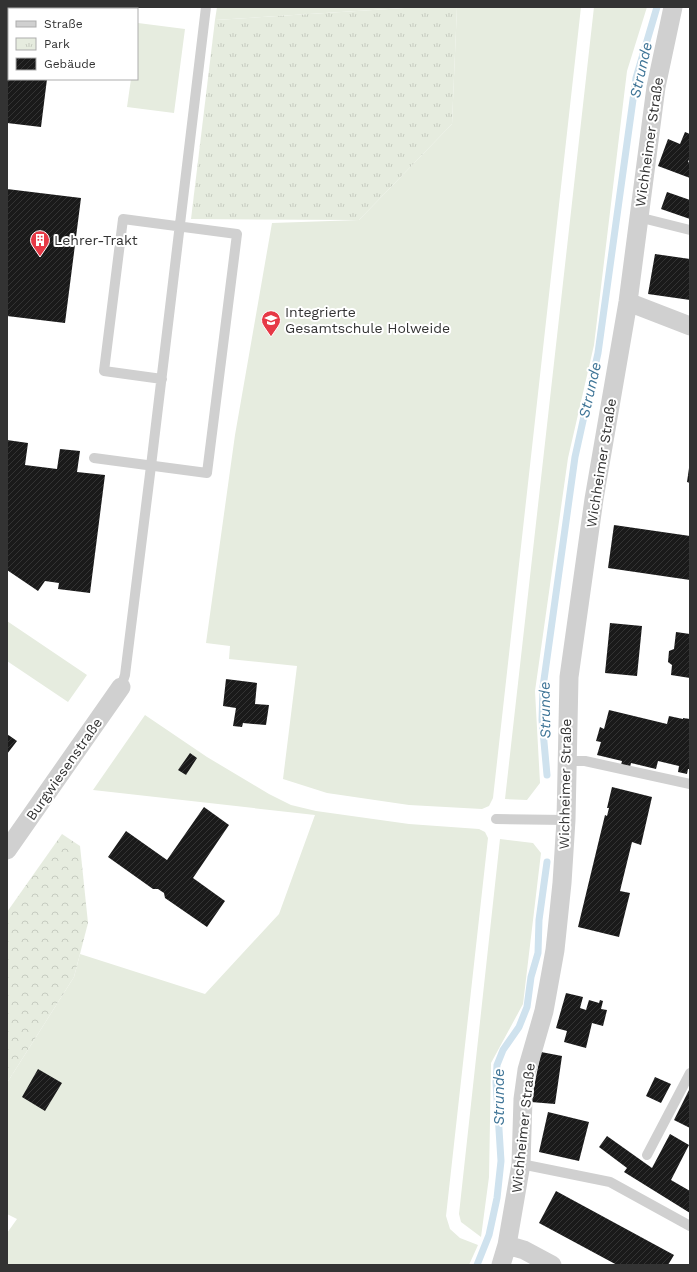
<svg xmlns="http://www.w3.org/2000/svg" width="697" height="1272" font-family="'Work Sans',sans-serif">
  <defs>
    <pattern id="forest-crowns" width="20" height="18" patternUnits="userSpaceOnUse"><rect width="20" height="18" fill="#e6ecdf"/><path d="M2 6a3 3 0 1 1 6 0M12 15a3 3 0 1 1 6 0" fill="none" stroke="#c6cbc0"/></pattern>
    <pattern id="park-tufts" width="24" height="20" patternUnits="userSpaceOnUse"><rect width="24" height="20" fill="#e6ecdf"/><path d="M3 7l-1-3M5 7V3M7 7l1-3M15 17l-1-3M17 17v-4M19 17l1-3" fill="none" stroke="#c6cbc0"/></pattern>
    <pattern id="building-hatch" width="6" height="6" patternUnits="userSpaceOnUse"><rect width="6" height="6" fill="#1a1a1a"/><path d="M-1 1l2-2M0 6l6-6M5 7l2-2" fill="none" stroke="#333"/></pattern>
  </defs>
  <rect width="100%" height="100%" fill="#fff"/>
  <!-- green -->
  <path fill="#e6ecdf" d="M217 7H420L215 20Z
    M457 7H581L493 798 489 806 482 809 409 805 327 793 283 779 297 666 229 659 230 646 206 643 235 435 272 223 359 220 452 124Z
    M594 7H647L627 71 594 345 568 458 535 691 540 783 527 800 505 799Z
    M138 23 185 29 174 113 127 107 131 79H137V33Z
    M7 621 87 675 68 702 7 661Z
    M145 715 207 757 269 794 291 805 316 811 409 824 479 829 485 832 488 838 446 1216 450 1229 460 1238 478 1245 469 1265 7 1264V1233L17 1219 7 1214V1083L74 977 80 954 205 994 279 914 315 815 93 790Z
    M500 839 533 843 541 853 523 1004 491 1063 489 1177 481 1237 461 1222 459 1214Z"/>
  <!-- forest -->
  <path fill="url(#forest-crowns)" d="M62 834 80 846 88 923 74 977 7 1083V912Z"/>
  <!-- park -->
  <path fill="url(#park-tufts)" d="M420 7H457L452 124 359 220 191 219 215 20Z"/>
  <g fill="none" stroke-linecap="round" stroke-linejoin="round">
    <!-- stream -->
    <path stroke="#cfe2ee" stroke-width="7" d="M547 775 542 720 543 687 575 457 598 353 636 78 657 7
      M477 1265 489 1235 497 1198 501 1161 496 1082 497 1065 503 1050 519 1027 527 1007 531 977 538 953 539 920 547 862"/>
  </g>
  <!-- building -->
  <path fill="url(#building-hatch)" d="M7 7H79V9H9V79H47L41 127 7 123Z
    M685 132 690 134V157L688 162 690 163V178L658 166 668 139 680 144Z
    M7 189 81 198 65 323 7 316Z
    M667 192 690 200V219L661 209Z
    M655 254 690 259V300L648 294Z
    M7 440 28 443 25 465 57 469 60 449 80 451 77 472 105 475 90 593 58 589 59 583 45 581 38 591 7 570Z
    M689 468H690V483L687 482Z
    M614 525 690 536V580L608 568Z
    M610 623 642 626 637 676 605 673Z
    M676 632 690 634V678L671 675 672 665 668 662 669 651 674 649Z
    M226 679 257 683 255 704 269 705 266 725 243 723 242 727 233 726 236 708 223 706Z
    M609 710 667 724 669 716 683 719V718L690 719V769H688L687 774 678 772 679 766 658 761 656 769 631 763 630 767 621 765 622 761 597 755 601 742 596 741 600 727 604 729Z
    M7 734 17 741 7 754Z
    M190 753 197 758 186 775 178 770Z
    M612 787 652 797 641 845 632 842 620 891 630 893 619 937 578 927 605 815 607 816 609 808H607Z
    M204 807 229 825 193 878 225 901 207 927 165 898 164 893 158 889H153L108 857 126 831 167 860Z
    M566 993 583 997 580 1008 586 1010 589 1000 599 1003 600 1000 603 1001 601 1009 607 1010 603 1026 592 1023 586 1048 564 1042 567 1031 556 1028Z
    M541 1052 562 1056 555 1104 531 1102Z
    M38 1069 62 1083 45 1111 22 1097Z
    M655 1077 671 1084 661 1103 646 1096Z
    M690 1088V1128L674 1120Z
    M548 1112 589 1122 579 1161 539 1152Z
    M670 1134 689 1145 671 1180 690 1191V1213L624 1172 627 1168 599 1147 607 1136 652 1168Z
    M556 1191 674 1255 668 1265H617L539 1223Z"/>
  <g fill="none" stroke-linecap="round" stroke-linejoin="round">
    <!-- service -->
    <path stroke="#d0d0d0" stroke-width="10" d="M638 217 690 230
      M94 458 207 473 237 234 123 219 104 371 162 379
      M121 687 125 675 151 466 206 7
      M566 761H585L690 784
      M496 819 566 820
      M647 1155 690 1073
      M521 1164 610 1182 690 1226"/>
    <!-- minor -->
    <path stroke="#d0d0d0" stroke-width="19" d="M628 302 690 326
      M7 850 121 687
      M507 1245 524 1250 552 1265
      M501 1265 507 1245 521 1164 523 1099 527 1070 544 1011 555 950 562 883 566 820 569 677 594 499 628 302 656 87 673 7"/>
  </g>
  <!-- icons -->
  <defs>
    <g id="building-pin" transform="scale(1)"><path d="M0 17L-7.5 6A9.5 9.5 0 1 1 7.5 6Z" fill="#e63946" stroke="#fff"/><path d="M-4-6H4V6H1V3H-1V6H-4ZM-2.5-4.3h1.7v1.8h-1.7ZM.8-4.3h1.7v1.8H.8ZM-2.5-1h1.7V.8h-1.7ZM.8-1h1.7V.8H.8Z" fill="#fff"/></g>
    <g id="school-pin" transform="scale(1)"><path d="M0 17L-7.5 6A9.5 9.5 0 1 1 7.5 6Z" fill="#e63946" stroke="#fff"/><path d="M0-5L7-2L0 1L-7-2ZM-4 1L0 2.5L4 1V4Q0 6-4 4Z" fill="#fff"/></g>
  </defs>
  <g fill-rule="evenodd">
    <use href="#building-pin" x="40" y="240"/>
    <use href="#school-pin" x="271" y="320"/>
  </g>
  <g text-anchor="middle" stroke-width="4" stroke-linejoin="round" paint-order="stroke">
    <!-- street labels -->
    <g font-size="14" fill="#333" stroke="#fff">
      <text transform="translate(649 142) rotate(-82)" y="5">Wichheimer Straße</text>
      <text transform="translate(601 463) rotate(-81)" y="5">Wichheimer Straße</text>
      <text transform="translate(64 769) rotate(-55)" y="5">Burgwiesenstraße</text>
      <text transform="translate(565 784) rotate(-89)" y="5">Wichheimer Straße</text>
      <text transform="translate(523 1128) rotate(-84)" y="5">Wichheimer Straße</text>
    </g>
    <!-- poi labels -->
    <g font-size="14" fill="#333" stroke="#fff" text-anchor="start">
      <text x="54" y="245">Lehrer-Trakt</text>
      <text x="285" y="317">Integrierte<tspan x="285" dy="16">Gesamtschule Holweide</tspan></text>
    </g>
    <!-- water labels -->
    <g font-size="15" font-style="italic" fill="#3f7597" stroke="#fff">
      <text transform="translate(641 70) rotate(-77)" y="5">Strunde</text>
      <text transform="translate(590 390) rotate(-77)" y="5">Strunde</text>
      <text transform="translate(545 710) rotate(-91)" y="5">Strunde</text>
      <text transform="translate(499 1097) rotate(-90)" y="5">Strunde</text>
    </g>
  </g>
  <!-- border -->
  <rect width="697" height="1272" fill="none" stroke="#333333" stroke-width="16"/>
  <!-- legend -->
  <rect x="8" y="8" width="130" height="72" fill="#ffffff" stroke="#adadad"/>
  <rect x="16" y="21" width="20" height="6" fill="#d0d0d0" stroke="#adadad"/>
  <text x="44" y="28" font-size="12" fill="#333333">Straße</text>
  <rect x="16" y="38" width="20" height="12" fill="url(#park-tufts)" stroke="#adadad"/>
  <text x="44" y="48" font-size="12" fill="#333333">Park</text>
  <rect x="16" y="58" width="20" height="12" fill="url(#building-hatch)" stroke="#adadad"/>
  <text x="44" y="68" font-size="12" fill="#333333">Gebäude</text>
</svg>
